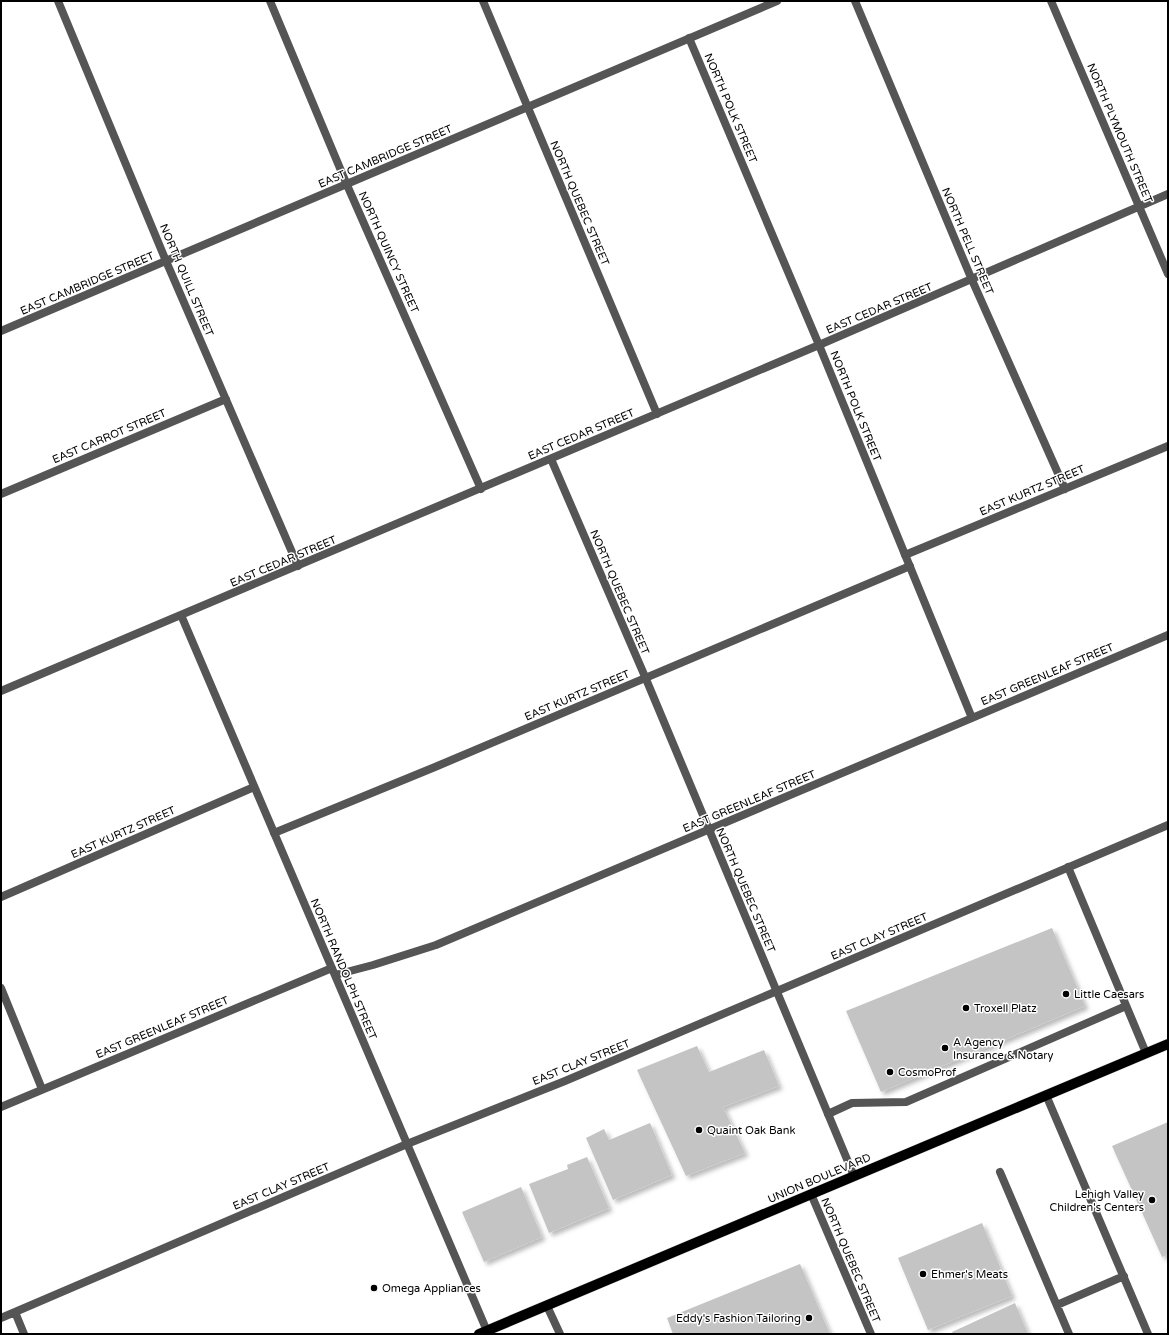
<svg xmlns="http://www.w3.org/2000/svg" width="1169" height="1335" font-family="'Varela Round',sans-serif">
  <defs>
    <filter id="shadow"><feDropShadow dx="3.5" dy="3.5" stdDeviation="2" flood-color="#0004"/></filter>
  </defs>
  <rect width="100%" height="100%" fill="#fff"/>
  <!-- building -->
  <path fill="#c4c4c4" filter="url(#shadow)" d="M1052 928 1085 1006 881 1092 846 1011Z
    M697 1046 709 1072 764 1050 779 1086 723 1107 745 1153 686 1176 637 1070Z
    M1168 1122V1255L1162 1257 1112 1146Z
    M650 1123 672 1175 613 1200 586 1138 604 1129 609 1140Z
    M587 1157 609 1208 549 1233 529 1184 568 1169 567 1165Z
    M521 1187 542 1237 484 1262 462 1212Z
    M982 1223 1012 1296 928 1330 898 1258Z
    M800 1264 830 1334H673L667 1318Z
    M1015 1303 1028 1334H953L952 1332Z"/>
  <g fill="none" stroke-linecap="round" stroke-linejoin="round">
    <!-- primary casing -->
    <g stroke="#dbdbdb" stroke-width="11">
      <path id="primary" d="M479 1334 1168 1044"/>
    </g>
    <!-- service -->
    <path stroke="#555" stroke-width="8" d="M58 1 166 261 298 566
      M855 1 972 280 1065 489
      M1 494 226 399
      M905 555 1168 446
      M274 833 435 767 910 566
      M1068 867 1146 1053
      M1 897 254 787
      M1 988 42 1089
      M1046 1095 1148 1334
      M828 1114 852 1103 906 1102 1126 1006
      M1000 1172 1069 1334
      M1057 1305 1124 1276
      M547 1306 560 1334
      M15 1312 24 1334
      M1 1318 407 1144 565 1081 1168 825"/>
    <!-- minor -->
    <path stroke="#555" stroke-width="8" d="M270 1 347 185 481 489
      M483 1 657 414
      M1051 1 1168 274
      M689 38 819 345 972 718
      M1 331 777 1
      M551 459 646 679 854 1176
      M181 615 487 1331
      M1 691 819 345 1168 194
      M335 975 373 965 436 945 1168 635
      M1 1107 332 968
      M811 1194 871 1334"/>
    <!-- primary -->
    <use href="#primary" stroke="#000" stroke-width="10"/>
  </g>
  <!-- markers -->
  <g fill="#000" stroke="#fff" stroke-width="1.5">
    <circle cx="1066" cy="994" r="4"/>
    <circle cx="966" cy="1008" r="4"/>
    <circle cx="945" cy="1048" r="4"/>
    <circle cx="890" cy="1072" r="4"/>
    <circle cx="699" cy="1130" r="4"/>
    <circle cx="1152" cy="1200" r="4"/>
    <circle cx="923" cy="1274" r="4"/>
    <circle cx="374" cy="1288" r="4"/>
    <circle cx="809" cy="1318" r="4"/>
  </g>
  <g text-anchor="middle" stroke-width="3" stroke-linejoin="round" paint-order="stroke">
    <!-- street labels -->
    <g font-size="11" fill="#000" stroke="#fff">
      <text transform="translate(731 108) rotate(67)" y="4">NORTH POLK STREET</text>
      <text transform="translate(1120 133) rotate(67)" y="4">NORTH PLYMOUTH STREET</text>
      <text transform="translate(385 156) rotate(-23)" y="4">EAST CAMBRIDGE STREET</text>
      <text transform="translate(580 203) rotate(67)" y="4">NORTH QUEBEC STREET</text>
      <text transform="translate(968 241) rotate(67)" y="4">NORTH PELL STREET</text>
      <text transform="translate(389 252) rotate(66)" y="4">NORTH QUINCY STREET</text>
      <text transform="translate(187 280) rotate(67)" y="4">NORTH QUILL STREET</text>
      <text transform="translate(87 283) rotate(-23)" y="4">EAST CAMBRIDGE STREET</text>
      <text transform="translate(879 308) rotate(-23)" y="4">EAST CEDAR STREET</text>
      <text transform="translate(856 406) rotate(68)" y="4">NORTH POLK STREET</text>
      <text transform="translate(581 434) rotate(-23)" y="4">EAST CEDAR STREET</text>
      <text transform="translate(109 436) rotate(-23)" y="4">EAST CARROT STREET</text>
      <text transform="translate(1032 490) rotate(-23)" y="4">EAST KURTZ STREET</text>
      <text transform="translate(283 561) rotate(-23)" y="4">EAST CEDAR STREET</text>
      <text transform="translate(620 592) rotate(67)" y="4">NORTH QUEBEC STREET</text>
      <text transform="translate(1047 674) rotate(-23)" y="4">EAST GREENLEAF STREET</text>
      <text transform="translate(577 695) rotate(-23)" y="4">EAST KURTZ STREET</text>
      <text transform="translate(749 801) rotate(-23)" y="4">EAST GREENLEAF STREET</text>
      <text transform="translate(123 832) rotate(-24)" y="4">EAST KURTZ STREET</text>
      <text transform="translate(746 890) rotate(67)" y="4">NORTH QUEBEC STREET</text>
      <text transform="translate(879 936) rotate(-23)" y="4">EAST CLAY STREET</text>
      <text transform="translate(344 969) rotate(67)" y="4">NORTH RANDOLPH STREET</text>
      <text transform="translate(162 1027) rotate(-23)" y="4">EAST GREENLEAF STREET</text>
      <text transform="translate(581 1062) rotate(-22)" y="4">EAST CLAY STREET</text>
      <text transform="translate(819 1178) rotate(-23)" y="4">UNION BOULEVARD</text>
      <text transform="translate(281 1186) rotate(-23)" y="4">EAST CLAY STREET</text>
      <text transform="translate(851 1260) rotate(67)" y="4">NORTH QUEBEC STREET</text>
    </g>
    <!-- poi labels -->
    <g font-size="11" fill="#000" stroke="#fff" text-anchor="start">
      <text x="1074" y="998">Little Caesars</text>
      <text x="974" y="1012">Troxell Platz</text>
      <text x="953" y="1046">A Agency<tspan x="953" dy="13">Insurance &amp; Notary</tspan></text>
      <text x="898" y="1076">CosmoProf</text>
      <text x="707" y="1134">Quaint Oak Bank</text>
      <text x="1144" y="1198" text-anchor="end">Lehigh Valley<tspan x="1144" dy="13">Children's Centers</tspan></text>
      <text x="931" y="1278">Ehmer's Meats</text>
      <text x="382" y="1292">Omega Appliances</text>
      <text x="801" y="1322" text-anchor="end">Eddy's Fashion Tailoring</text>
    </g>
  </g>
  <!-- border -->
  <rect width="1169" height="1335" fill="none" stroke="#000000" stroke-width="4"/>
</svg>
